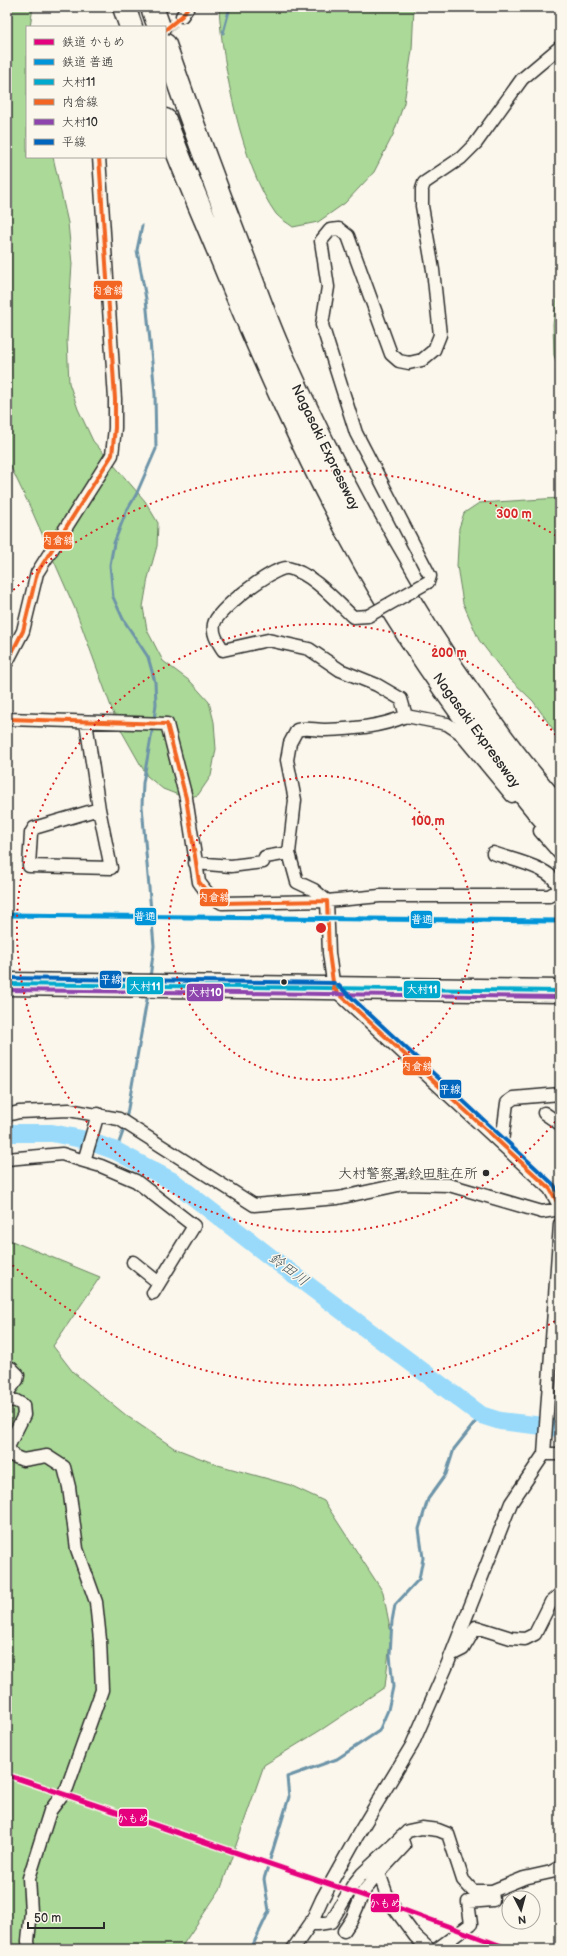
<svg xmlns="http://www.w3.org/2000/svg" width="567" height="1956" font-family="'Balsamiq Sans','Klee One',sans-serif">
  <rect width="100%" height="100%" fill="#fbf7ec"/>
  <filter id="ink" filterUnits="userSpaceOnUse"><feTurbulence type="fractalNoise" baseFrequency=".025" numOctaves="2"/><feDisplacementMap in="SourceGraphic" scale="8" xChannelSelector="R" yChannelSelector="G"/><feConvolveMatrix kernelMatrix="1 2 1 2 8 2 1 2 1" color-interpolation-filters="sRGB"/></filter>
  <g filter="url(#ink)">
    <!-- green -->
    <path fill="#abd998" stroke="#6b8262" d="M7 7H33L30 27H27V157H53L68 223 72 264 67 340 69 383 78 409 93 441 145 501 158 523 157 546 148 578 143 607 147 630 163 661 191 682 209 702 214 722 216 749 211 776 198 795 186 798 163 789 147 776 117 723 76 611 32 511 7 459Z
      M219 7H414L412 50 404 103 393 135 374 172 345 203 318 222 293 227C288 223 280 219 276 214 242 167 222 65 219 7Z
      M560 278V373L554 355 553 324Z
      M560 498V739L533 701 506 675 479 640 463 603 457 566 459 528 464 513 479 503Z
      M7 1239 100 1277 53 1346 73 1372 127 1416 174 1448 218 1465 290 1485 324 1501 383 1592 391 1633 385 1687 324 1728 264 1765 221 1888 180 1949H7Z"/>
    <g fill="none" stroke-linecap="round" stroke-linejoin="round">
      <!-- stream -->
      <path stroke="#6d94a8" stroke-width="3" d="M223 33 230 7
        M142 226 137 250 146 299 155 394 156 449 136 495 126 512 114 543 110 565 113 597 123 619 148 657 155 682 156 704 154 720
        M150 978 154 946 142 806 143 783 153 726
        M126 1120 148 994
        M116 1151 125 1126
        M251 1949 269 1911 264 1879 289 1797 287 1777 337 1759 379 1731 388 1710 393 1687 390 1655 392 1621 395 1605 419 1579 423 1558 419 1529 428 1499 446 1474 454 1449 481 1415"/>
      <!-- river -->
      <path stroke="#99dafb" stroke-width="18" d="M7 1133H52L86 1140 116 1151 174 1182 273 1259 481 1415 500 1421 560 1428"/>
      <!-- street-tunnel -->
      <path stroke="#d1cec5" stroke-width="12" stroke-dasharray="12 6" stroke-linecap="butt" d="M165 30 182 16"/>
      <!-- street casing -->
      <g stroke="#2b2b2b" stroke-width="15">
        <path id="street" d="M182 16 188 7
          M428 582 430 576 356 433 322 325 328 287 321 241 330 230 339 229 348 236 391 354 399 361 409 363 422 360 434 350 440 335 433 270 422 206V189L424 183 461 158 476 143 522 79 560 47
          M368 616 353 617C336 601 312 573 288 568 274 566 217 610 214 624 212 634 218 642 223 650L268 640 309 649 340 670 377 685 401 699 406 716C380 727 353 729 325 730 314 730 307 727 297 730L290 743 287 760 295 800 289 853 297 882 314 890 327 901 329 953 334 989 550 1189 560 1207
          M7 662 23 631 37 573 112 455 115 428V399L99 157
          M406 716 447 724 459 732 512 796
          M7 719 167 724 186 798 199 882C206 892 211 898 222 903L327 901 380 896H549L559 890C557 868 512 860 493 853
          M86 722 99 809 111 868 29 866 31 833 34 828 99 809
          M540 831 560 854
          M195 863 231 866 263 862 265 857 289 853
          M544 1113 560 1124
          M7 1115 19 1112 69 1110 119 1119 254 1205 338 1198 403 1184 449 1185 542 1212 560 1209
          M502 1142 507 1103 514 1098 560 1094
          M7 1159 62 1154 84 1161 98 1114
          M84 1161 101 1166 136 1181 194 1226 153 1293
          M133 1262 159 1283
          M7 1368H11L18 1375 17 1380 7 1393
          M7 1397 8 1400 16 1401 23 1405 24 1415 8 1447 13 1456 23 1460 47 1456 64 1467 69 1487 77 1549 96 1602 100 1640 102 1690 67 1788 50 1811 29 1878 31 1912 28 1941 29 1949
          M544 1454H560
          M451 1655 463 1649 476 1627 511 1638 525 1639 535 1634 551 1602 560 1594
          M401 1837 404 1846 379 1873 389 1901 415 1936 429 1949
          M311 1923 318 1924 331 1922 353 1885 362 1874 408 1831 422 1828 438 1830 448 1834 463 1880 473 1891H492L524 1878 551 1872 560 1867
          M344 1931 352 1919 364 1891 379 1873
          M293 1949 311 1923 322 1899 356 1838 412 1745 448 1663 511 1503 544 1454 560 1224
          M437 1949 471 1924 468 1902 493 1900 492 1891"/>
      </g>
      <!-- highway casing -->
      <g stroke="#2b2b2b" stroke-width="25">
        <path id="highway" d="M124 7 131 27
          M152 7 159 27
          M165 45C189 114 214 182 240 249 253 282 264 315 278 347 352 513 441 672 560 810
          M165 120C181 164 200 207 218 250 262 357 309 464 366 565 421 662 488 753 560 837
          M7 984 560 991"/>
      </g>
      <!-- street -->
      <use href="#street" stroke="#fbf7ec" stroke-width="12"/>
      <!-- highway -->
      <use href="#highway" stroke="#fbf7ec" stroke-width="22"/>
      <!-- street-bridge casing -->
      <g stroke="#2b2b2b" stroke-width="15" stroke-linecap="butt">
        <path id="street-bridge" d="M368 616 428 582"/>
      </g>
      <!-- street-bridge -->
      <use href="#street-bridge" stroke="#fbf7ec" stroke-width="12"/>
      <!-- bus-1 casing -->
      <g stroke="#fbf7ec" stroke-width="7">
        <path id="bus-1" d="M7 984 560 991"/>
      </g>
      <!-- bus-2 casing -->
      <g stroke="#fbf7ec" stroke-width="7">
        <path id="bus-2" d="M165 30 182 16 188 7
          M7 662 23 631 37 573 112 455 115 428V399L99 157
          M7 719 167 724 186 798 199 882 209 894 222 903 327 901
          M327 901 329 953 334 989 550 1189 560 1207"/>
      </g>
      <!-- bus-3 casing -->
      <g stroke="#fbf7ec" stroke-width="7">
        <path id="bus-3" d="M7 990 560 997"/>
      </g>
      <!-- bus-4 casing -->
      <g stroke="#fbf7ec" stroke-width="7">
        <path id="bus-4" d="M7 978 334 983
          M338 985 554 1185 560 1195"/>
      </g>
      <!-- bus-1 -->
      <use href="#bus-1" stroke="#00a9ce" stroke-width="4"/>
      <!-- bus-2 -->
      <use href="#bus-2" stroke="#f26522" stroke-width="4"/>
      <!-- bus-3 -->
      <use href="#bus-3" stroke="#8e44ad" stroke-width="4"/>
      <!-- bus-4 -->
      <use href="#bus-4" stroke="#0065bd" stroke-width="4"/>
      <!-- rail-1 casing -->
      <g stroke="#fbf7ec" stroke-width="8">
        <path id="rail-1" d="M7 1775 385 1903 510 1949"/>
      </g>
      <!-- rail-2 casing -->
      <g stroke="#fbf7ec" stroke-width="8">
        <path id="rail-2" d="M7 915 560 921"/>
      </g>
      <!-- rail-1 -->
      <use href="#rail-1" stroke="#e5007d" stroke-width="5"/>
      <!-- rail-2 -->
      <use href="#rail-2" stroke="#0095d9" stroke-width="5"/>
    </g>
  </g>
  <!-- distance rings -->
  <g fill="none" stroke="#d62828" stroke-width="2" stroke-dasharray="2 4">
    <circle cx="321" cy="928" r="152"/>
    <path d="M559 1117A304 304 0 1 1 559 739"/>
    <path d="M560 1318A457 457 0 0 1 9 1262M9 594A457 457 0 0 1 560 538"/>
  </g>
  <!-- markers -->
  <g fill="#2b2b2b" stroke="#fbf7ec" stroke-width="1.5">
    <circle cx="284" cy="982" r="3.5"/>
    <circle cx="486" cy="1173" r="4"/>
  </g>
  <g text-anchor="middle" stroke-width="3" stroke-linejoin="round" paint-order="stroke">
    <!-- street labels -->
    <g font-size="14" fill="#2b2b2b" stroke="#fbf7ec">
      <text transform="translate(326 447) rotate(64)" y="5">Nagasaki Expressway</text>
      <text transform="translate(477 730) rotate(54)" y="5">Nagasaki Expressway</text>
    </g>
    <!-- poi labels -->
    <g font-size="14" fill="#2b2b2b" stroke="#fbf7ec" text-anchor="end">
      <text x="478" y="1178">大村警察署鈴田駐在所</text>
    </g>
    <!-- water labels -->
    <g font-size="15" font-style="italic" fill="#46575f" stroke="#fbf7ec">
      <text transform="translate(289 1269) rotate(37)" y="5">鈴田川</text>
    </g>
  </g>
  <circle cx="321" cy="928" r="6" fill="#d62828" stroke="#fbf7ec" stroke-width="2"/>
  <g font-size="12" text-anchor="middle" font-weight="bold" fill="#d62828" stroke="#fbf7ec" stroke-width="3" stroke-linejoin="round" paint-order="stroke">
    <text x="514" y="518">300 m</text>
    <text x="449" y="657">200 m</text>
    <text x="428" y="825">100 m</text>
  </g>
  <g stroke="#fbf7ec" stroke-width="1.5">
    <rect x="93" y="280" width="30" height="20" rx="4" fill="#f26522"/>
    <rect x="43" y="531" width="30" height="19" rx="4" fill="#f26522"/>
    <rect x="199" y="888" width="30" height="19" rx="4" fill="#f26522"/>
    <rect x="134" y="907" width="23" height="19" rx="4" fill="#0095d9"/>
    <rect x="410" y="910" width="23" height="19" rx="4" fill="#0095d9"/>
    <rect x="99" y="970" width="23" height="19" rx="4" fill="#0065bd"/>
    <rect x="126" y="976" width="38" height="19" rx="4" fill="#00a9ce"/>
    <rect x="403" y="980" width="38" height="19" rx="4" fill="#00a9ce"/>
    <rect x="186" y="983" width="38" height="19" rx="4" fill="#8e44ad"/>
    <rect x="402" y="1056" width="30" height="20" rx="4" fill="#f26522"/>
    <rect x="439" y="1079" width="23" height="20" rx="4" fill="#0065bd"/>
    <rect x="118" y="1808" width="30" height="19" rx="4" fill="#e5007d"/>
    <rect x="370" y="1893" width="30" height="20" rx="4" fill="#e5007d"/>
  </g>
  <g font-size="11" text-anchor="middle" font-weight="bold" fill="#fff">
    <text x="108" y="294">内倉線</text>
    <text x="58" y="544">内倉線</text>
    <text x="214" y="901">内倉線</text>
    <text x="145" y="920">普通</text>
    <text x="422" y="923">普通</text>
    <text x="111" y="983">平線</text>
    <text x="145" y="990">大村11</text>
    <text x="422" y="993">大村11</text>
    <text x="205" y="996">大村10</text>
    <text x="417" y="1070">内倉線</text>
    <text x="450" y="1093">平線</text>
    <text x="133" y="1822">かもめ</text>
    <text x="385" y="1907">かもめ</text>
  </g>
  <!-- margin -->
  <rect width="567" height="1956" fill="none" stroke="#fbf7ec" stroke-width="24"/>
  <rect x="12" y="12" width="543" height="1932" fill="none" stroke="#2b2b2b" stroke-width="1.5" filter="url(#ink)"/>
  <!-- legend -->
  <rect x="26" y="26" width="140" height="132" fill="#fbf7ec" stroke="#a8a59f"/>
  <rect x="34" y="39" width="20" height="6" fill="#e5007d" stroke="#a8a59f"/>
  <text x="62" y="46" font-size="12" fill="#2b2b2b">鉄道 かもめ</text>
  <rect x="34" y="59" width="20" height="6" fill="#0095d9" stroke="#a8a59f"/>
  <text x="62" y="66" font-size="12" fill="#2b2b2b">鉄道 普通</text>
  <rect x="34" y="79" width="20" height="6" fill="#00a9ce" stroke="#a8a59f"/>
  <text x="62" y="86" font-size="12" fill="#2b2b2b">大村11</text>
  <rect x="34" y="99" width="20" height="6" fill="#f26522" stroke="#a8a59f"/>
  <text x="62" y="106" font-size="12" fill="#2b2b2b">内倉線</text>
  <rect x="34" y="119" width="20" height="6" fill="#8e44ad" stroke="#a8a59f"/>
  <text x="62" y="126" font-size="12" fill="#2b2b2b">大村10</text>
  <rect x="34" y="139" width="20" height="6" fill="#0065bd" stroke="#a8a59f"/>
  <text x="62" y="146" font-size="12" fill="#2b2b2b">平線</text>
  <!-- north arrow -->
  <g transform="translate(521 1910) rotate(174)"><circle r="19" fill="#fbf7ec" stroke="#a8a59f"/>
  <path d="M0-3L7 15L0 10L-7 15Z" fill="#2b2b2b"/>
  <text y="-6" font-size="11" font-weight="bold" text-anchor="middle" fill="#2b2b2b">N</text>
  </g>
  <!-- scale -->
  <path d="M28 1922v6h76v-6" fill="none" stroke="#2b2b2b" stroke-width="2"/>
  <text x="34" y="1922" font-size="12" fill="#2b2b2b" stroke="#fbf7ec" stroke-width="3" paint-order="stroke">50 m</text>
</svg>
